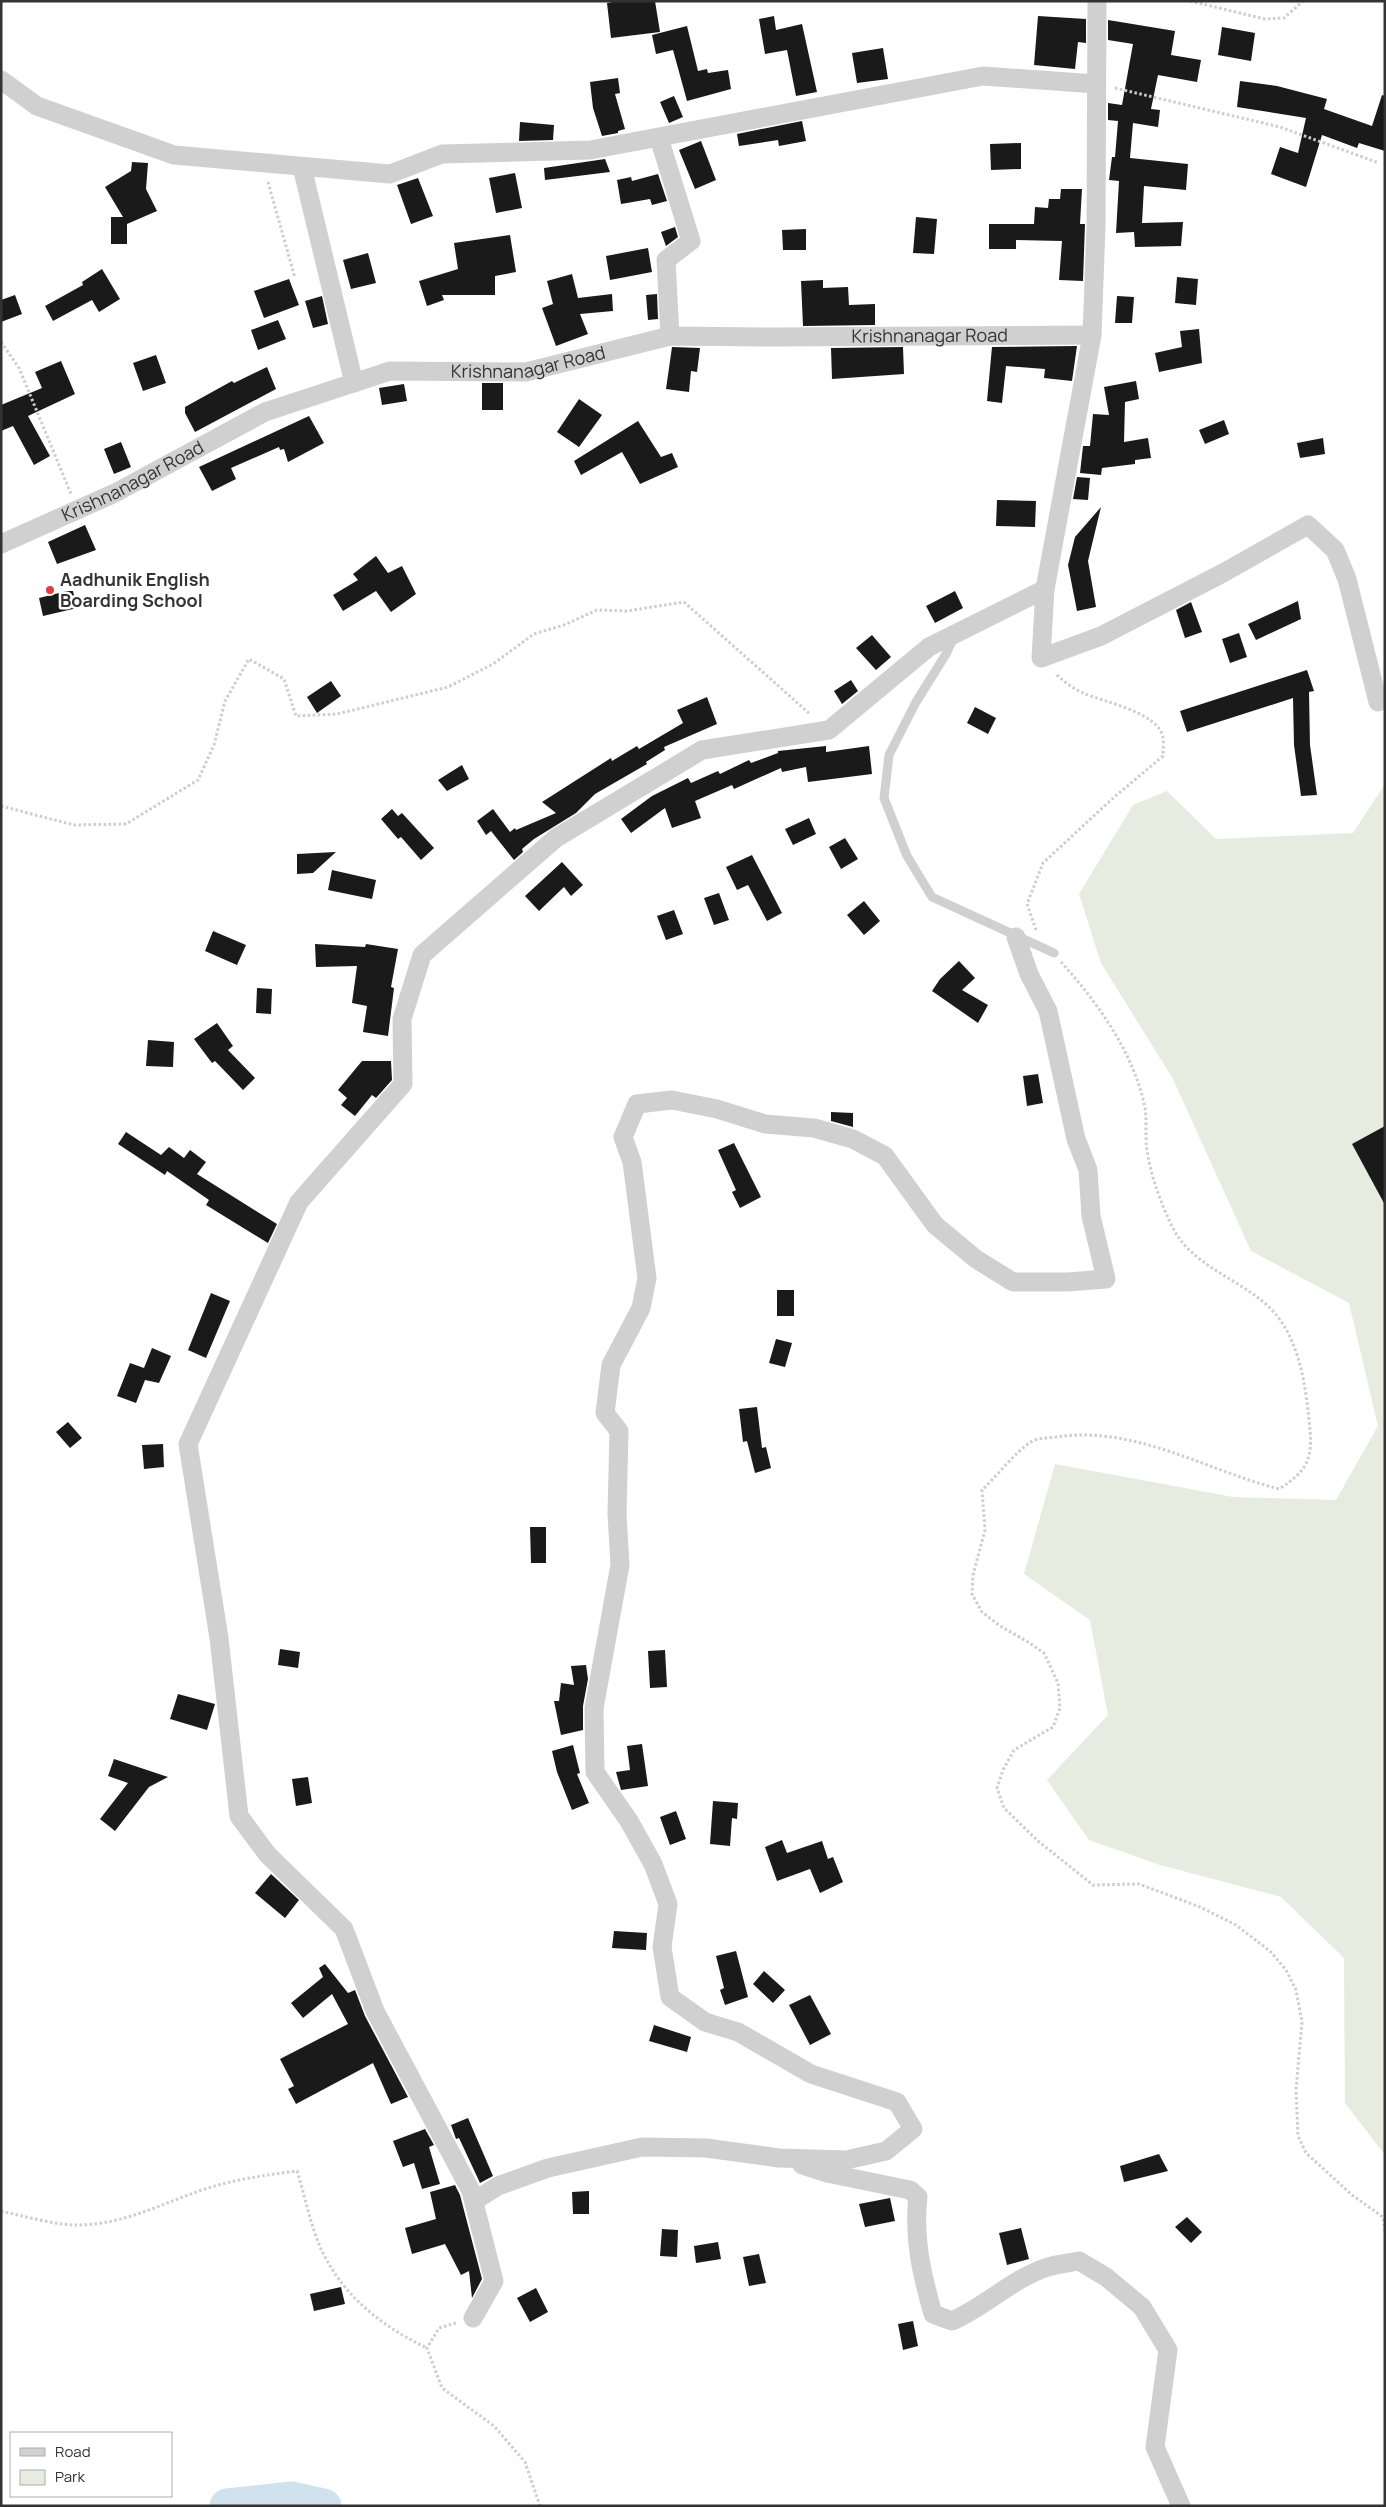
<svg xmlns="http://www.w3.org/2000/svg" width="1386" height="2507" font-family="Manrope,sans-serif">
  <rect width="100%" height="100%" fill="#fff"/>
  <!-- green -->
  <path fill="#e6ecdf" d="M1385 784V2155L1345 2103 1344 1958 1281 1897 1160 1865 1089 1840 1047 1780 1108 1715 1090 1620 1024 1574 1055 1464 1233 1497 1336 1500 1378 1426 1349 1303 1251 1251 1173 1079 1101 963 1079 894 1133 805 1167 791 1216 839 1353 833Z"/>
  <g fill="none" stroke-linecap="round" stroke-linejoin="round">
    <!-- river -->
    <path stroke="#cfe2ee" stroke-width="35" d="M227 2506 292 2499 324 2506"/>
  </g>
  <!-- building -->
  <path fill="#1a1a1a" d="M618 1H655L660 32 611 38 607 3Z
    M774 16 776 30 802 24 817 92 796 96 787 50 765 54 759 19Z
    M1038 16 1086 19V43L1078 42 1075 69 1034 65Z
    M1108 20 1175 31 1171 55 1201 60 1197 82 1158 75 1151 109 1160 110 1158 127 1133 123 1130 158 1188 164 1186 190 1144 186 1142 223 1183 222 1181 246 1135 247 1134 232 1116 233 1119 181 1109 180 1112 157H1115L1118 121 1108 120V103L1122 105 1133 44 1108 40Z
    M687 26 698 71 707 69 708 73 728 70 731 89 687 101 673 50 656 54 652 35Z
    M1222 27 1255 33 1251 61 1218 55Z
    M883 48 888 79 857 83 852 53Z
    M618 78 620 93 615 94 625 129 618 131V133L602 136 593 108 590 82Z
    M1240 81 1277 86 1327 99 1324 109 1372 126 1382 95 1385 96V151L1359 143 1357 148 1322 135 1306 187 1271 174 1280 147 1298 153 1306 118 1237 107Z
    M674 96 683 117 669 123 660 102Z
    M802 121 806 141 779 146 778 140 739 146 737 134Z
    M520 122 554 125 553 140 519 141Z
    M701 141 716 180 695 189 679 150Z
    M1021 143V169L991 170 990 144Z
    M605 159 610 172 545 180 544 168Z
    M132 162 148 163 146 189 157 211 127 224V244H111V217H123L105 187 131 171Z
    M515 173 522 208 496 213 489 178Z
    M658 174 667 201 652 205 650 199 621 204 617 180 631 177 632 181Z
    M418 178 433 216 411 224 397 185Z
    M1061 189H1082L1080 224H1085L1083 281 1059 280 1062 241 1016 240V249H989V224H1034L1035 207 1048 208 1049 199H1060Z
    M916 217 937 219 934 254 913 253Z
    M675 227 678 237 666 246 661 232Z
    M806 229V250H783L782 230Z
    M510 235 516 272 495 276V295H442L444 300 427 306 419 281 458 269 454 243Z
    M648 248 652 272 610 280 606 256Z
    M368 253 376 283 351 289 343 260Z
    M102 269 120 299 99 312 92 300 53 321 45 306 83 285 82 282Z
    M572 274 578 298 612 294 613 311 580 314 588 334 556 346 542 308 553 304 547 281Z
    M1177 277 1198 279 1196 305 1175 303Z
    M289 279 299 305 264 318 254 291Z
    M823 280V288L848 287 849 305 875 304V325L803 326 801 281Z
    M657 294 658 319 648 320 646 295Z
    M15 295 22 314 1 322V300Z
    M322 296 328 324 313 328 305 301Z
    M1117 296 1134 297 1132 323H1115Z
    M278 320 286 339 258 350 251 330Z
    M1199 329 1202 363 1159 372 1155 353 1182 347 1180 331Z
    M1077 346 1072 381 1044 378 1045 369 1006 366 1002 403 987 401 992 347Z
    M672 347 700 348 697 372 691 371 689 392 666 389Z
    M903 347 904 374 832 379 831 348Z
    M156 355 166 383 143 391 133 363Z
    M61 361 75 394 28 416 50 456 34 465 13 426 1 431V405L42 388 35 372Z
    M267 367 276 389 195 432 185 413V407L232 381 234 383Z
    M1136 381 1139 399 1125 402 1124 442 1148 438 1151 458 1135 460V464L1102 468 1101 475 1080 473 1083 446H1090L1093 414 1109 415 1104 387Z
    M482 383H503V410H482Z
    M404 384 407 401 382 405 379 388Z
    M579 399 602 415 579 447 557 432Z
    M309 416 324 443 288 462 284 449 280 450 279 447 231 468 236 479 212 491 199 467Z
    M1224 420 1229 434 1205 444 1199 430Z
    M638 421 661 457 672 453 678 467 640 484 622 452 581 475 574 461Z
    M1323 438 1325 454 1300 458 1297 443Z
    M121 442 131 467 114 474 104 449Z
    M1077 477 1090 478 1088 500 1073 499Z
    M997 500 1036 501 1035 527 996 526Z
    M1101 507 1088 561 1096 607 1077 611 1068 565 1075 537Z
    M85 525 96 550 57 564 48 542Z
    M376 556 388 573 402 566 416 594 391 612 376 591 343 611 333 595 358 580 353 574Z
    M67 591H73L77 608 43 616 39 598Z
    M955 591 963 608 935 623 926 606Z
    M1298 601 1301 619 1256 640 1248 624Z
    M1191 602 1202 632 1185 638 1176 610Z
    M1239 633 1247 657 1230 663 1222 639Z
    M872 635 891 657 876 670 856 648Z
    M1307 670 1314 691 1309 692 1310 745 1317 795 1301 796 1294 745 1293 698 1187 732 1180 711Z
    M851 680 858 691 842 704 834 691Z
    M331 681 341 696 317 713 307 697Z
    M707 697 717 724 664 747 665 750 646 762 647 764 595 794 576 813 534 839 522 849 523 852 514 860 491 831 486 835 477 821 493 809 510 832 515 828 516 830 556 813 542 802 611 758 612 761 637 746 639 749 683 723 677 710Z
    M975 707 996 718 988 734 967 723Z
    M826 746V752L869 746 872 774 808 782 806 767 782 772 781 768 734 789 732 785 695 801 701 818 672 828 665 808 631 833 621 819 652 796 688 778 691 783 718 771 720 774 749 760 751 763 778 753V751Z
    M462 765 469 779 447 791 438 780Z
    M392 809 398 816 402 813 434 848 421 860 401 837 398 839 381 819Z
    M809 818 816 834 793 845 785 829Z
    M845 838 858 859 841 869 829 847Z
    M336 852 313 873 297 874V854Z
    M752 855 782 913 767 921 748 885 737 890 726 867Z
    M562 862 583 885 571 896 564 887 539 911 525 896Z
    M332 870 376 880 372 899 328 890Z
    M719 893 729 920 714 925 704 898Z
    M864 901 880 921 864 935 847 915Z
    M674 910 683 934 666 940 657 916Z
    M213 931 246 945 237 965 205 951Z
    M315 944 365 947 366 944 398 949 391 987 394 988 388 1036 363 1032 367 1006 352 1003 357 966 316 967Z
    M959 961 975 978 962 990 988 1005 978 1023 932 991 940 979Z
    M257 988 272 989 271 1014 256 1013Z
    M217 1023 233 1046 228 1050 255 1078 243 1090 215 1061 212 1063 194 1039Z
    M148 1040 174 1042 173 1067 146 1066Z
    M362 1061H391L392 1080 376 1098 372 1095 355 1116 341 1105 347 1098 338 1090Z
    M1038 1074 1043 1103 1027 1106 1023 1076Z
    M831 1112 853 1113V1127L831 1121Z
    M1385 1126V1205L1352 1144Z
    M126 1132 161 1155 169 1147 184 1158 190 1150 206 1162 197 1174 277 1224 268 1243 206 1205 209 1200 167 1171 165 1175 118 1144Z
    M734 1143 761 1197 740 1208 732 1192 736 1190 718 1150Z
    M777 1290H794V1316H777Z
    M211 1293 230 1301 206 1358 188 1350Z
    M776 1339 792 1343 785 1367 769 1363Z
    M152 1348 171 1356 159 1383 145 1380 136 1403 117 1396 130 1363 144 1368Z
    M757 1407 762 1448 766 1447 771 1468 755 1473 747 1441 743 1442 739 1409Z
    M68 1422 82 1438 70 1448 56 1432Z
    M163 1444 164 1467 144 1469 142 1445Z
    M530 1527H546V1563H531Z
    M280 1649 300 1652 298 1668 278 1665Z
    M665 1650 667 1687 650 1688 648 1651Z
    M586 1665 588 1679 583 1706V1730L561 1735 554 1701H559L561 1683 574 1685 571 1666Z
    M178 1694 215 1704 207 1730 170 1719Z
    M642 1744 648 1786 621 1790 616 1772 630 1770 627 1746Z
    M573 1745 580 1773 577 1774 589 1803 572 1810 557 1772 552 1751Z
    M114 1759 168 1777 149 1787 115 1831 100 1819 128 1783 108 1776Z
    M308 1777 312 1803 296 1806 292 1779Z
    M713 1801 738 1803 737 1819 732 1818 730 1846 710 1844Z
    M676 1811 686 1839 670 1845 660 1817Z
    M782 1840 787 1853 822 1841 828 1859 833 1857 843 1882 820 1893 810 1869 777 1881 765 1847Z
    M271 1874 299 1900 285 1918 255 1893Z
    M614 1931 647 1933 646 1950 612 1948Z
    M736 1951 748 1997 725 2005 720 1990 724 1988 716 1956Z
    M325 1964 348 1993 355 1990 365 2016 408 2097 391 2104 373 2063 296 2104 288 2089 294 2086 280 2059 348 2024 332 1994 303 2018 291 2003 323 1977 319 1968Z
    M764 1971 785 1990 773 2003 753 1984Z
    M810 1995 831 2034 810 2045 789 2005Z
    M654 2025 691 2037 687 2052 649 2041Z
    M468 2118 493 2176 480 2183 459 2138 456 2139 451 2125Z
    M425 2129 434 2145 429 2147 440 2184 422 2189 414 2163 403 2167 393 2141Z
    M1159 2154 1168 2171 1124 2182 1120 2166Z
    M455 2185 460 2195 482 2279 472 2298 469 2271 461 2275 445 2244 412 2254 405 2228 436 2219 430 2192Z
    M589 2191V2214H573L572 2192Z
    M890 2198 895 2221 865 2227 859 2204Z
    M1187 2217 1202 2232 1191 2243 1175 2227Z
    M1021 2228 1029 2259 1007 2265 999 2233Z
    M662 2229 678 2230 677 2257 660 2256Z
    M718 2242 721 2259 696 2263 694 2246Z
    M759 2254 766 2283 749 2286 743 2257Z
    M341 2287 345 2304 314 2311 310 2294Z
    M536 2288 548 2312 530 2322 517 2298Z
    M913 2321 918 2346 903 2350 898 2324Z"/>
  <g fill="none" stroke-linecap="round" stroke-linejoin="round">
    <!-- path -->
    <path stroke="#cdcdcd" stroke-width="3" stroke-dasharray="2.5 2.5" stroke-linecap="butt" d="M1190 1 1265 19 1284 18 1303 1
      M1115 88 1280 127 1379 163
      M268 182 295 278
      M1 342 19 368 71 494
      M1 806 74 825 126 824 198 780 214 745 225 701 249 659 284 679 296 716 337 714 448 687 493 664 534 634 564 625 597 610 627 611 684 602 811 715
      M1036 930 1027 904 1043 863 1112 799 1163 756C1163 750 1164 743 1163 737 1158 712 1103 702 1083 693 1072 688 1063 681 1055 673
      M1061 962C1098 1003 1134 1053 1145 1108 1147 1122 1145 1136 1147 1150 1150 1173 1160 1201 1170 1222 1189 1266 1236 1276 1269 1307 1298 1335 1305 1381 1309 1419 1313 1455 1311 1469 1279 1489 1205 1470 1135 1425 1056 1437 1049 1438 1036 1438 1031 1442 1014 1453 997 1476 982 1490L985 1530 973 1575 972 1594 982 1612 1000 1626 1028 1642 1044 1653 1058 1683 1060 1708 1053 1727 1014 1750 1003 1770 997 1788 1004 1808 1038 1841 1093 1885 1139 1884 1200 1907 1236 1925 1271 1952 1286 1970 1296 1990 1302 2022 1296 2090 1298 2136 1306 2153 1352 2195 1383 2217 1385 2232
      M1 2211C23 2216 59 2226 80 2225 126 2224 165 2202 208 2188 237 2179 266 2175 297 2171 305 2196 311 2228 322 2251 344 2297 383 2327 427 2348
      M456 2323 439 2328 427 2348 442 2388 494 2426 525 2462 540 2506"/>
    <!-- service -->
    <path stroke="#d0d0d0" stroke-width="9" d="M954 637 946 654 916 702 889 755 884 798 907 856 932 897 1054 953"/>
    <!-- minor -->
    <g stroke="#d0d0d0" stroke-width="19">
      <path d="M1 80 37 106 174 155 390 174 442 154 590 150 983 76 1096 84"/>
      <path d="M659 138 691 241 666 260 670 336"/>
      <path d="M302 167 354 383"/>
      <path id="s1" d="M1 544 115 493 265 412 390 371 526 372 670 336 775 337 1092 335"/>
      <path d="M1045 589 1041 658 1101 636 1223 573 1308 525 1335 550 1347 579 1378 702 1385 698"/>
      <path d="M802 2165 827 2173 910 2190 918 2197C913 2238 922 2275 933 2314L952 2321C985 2307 1013 2278 1048 2267 1057 2264 1069 2263 1079 2261L1106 2277 1142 2307 1168 2350 1155 2447 1181 2506"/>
      <path d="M474 2201 498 2186 548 2168 642 2147 706 2148 779 2158 846 2160 886 2151 913 2129 897 2102 811 2074 738 2032 705 2022 670 1997 662 1947 668 1904 653 1864 629 1821 595 1772 594 1708 620 1565 617 1514 619 1431 605 1413 611 1365 641 1308 647 1278 632 1162 623 1137 637 1104 672 1100 717 1109 765 1124 814 1128 853 1139 885 1156 935 1225 976 1259 1013 1282H1068L1106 1279 1091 1216 1088 1170 1076 1139 1048 1011 1029 974 1016 937"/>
      <path d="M473 2318 494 2281 471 2191 375 2011 344 1929 267 1854 239 1816 219 1638 188 1444 299 1202 403 1084 402 1019 422 955 556 838 702 750 829 730 929 647 1045 589 1092 335 1096 227 1097 1"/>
    </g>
  </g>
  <!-- markers -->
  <circle fill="#e63946" stroke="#fff" stroke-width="2" cx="50" cy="590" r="5"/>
  <g text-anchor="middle" stroke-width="5" stroke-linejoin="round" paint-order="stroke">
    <!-- street labels -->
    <g font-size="18" fill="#333" stroke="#fff">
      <text dy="6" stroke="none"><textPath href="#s1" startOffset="971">Krishnanagar Road</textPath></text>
      <text dy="6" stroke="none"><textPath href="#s1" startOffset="566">Krishnanagar Road</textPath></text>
      <text dy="6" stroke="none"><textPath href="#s1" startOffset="146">Krishnanagar Road</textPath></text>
    </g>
    <!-- poi labels -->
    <g font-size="18" font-weight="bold" fill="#333" stroke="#fff" text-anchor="start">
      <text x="60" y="586">Aadhunik English<tspan x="60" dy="21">Boarding School</tspan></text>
    </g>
  </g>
  <!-- border -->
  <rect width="1386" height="2507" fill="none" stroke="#333333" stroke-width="5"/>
  <!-- legend -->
  <rect x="10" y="2432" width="162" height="65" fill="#ffffff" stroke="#adadad"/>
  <rect x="20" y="2448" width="25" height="8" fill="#d0d0d0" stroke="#adadad"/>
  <text x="55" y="2457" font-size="15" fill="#333333">Road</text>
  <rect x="20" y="2470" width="25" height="15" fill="#e6ecdf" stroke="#adadad"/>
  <text x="55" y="2482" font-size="15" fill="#333333">Park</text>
</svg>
